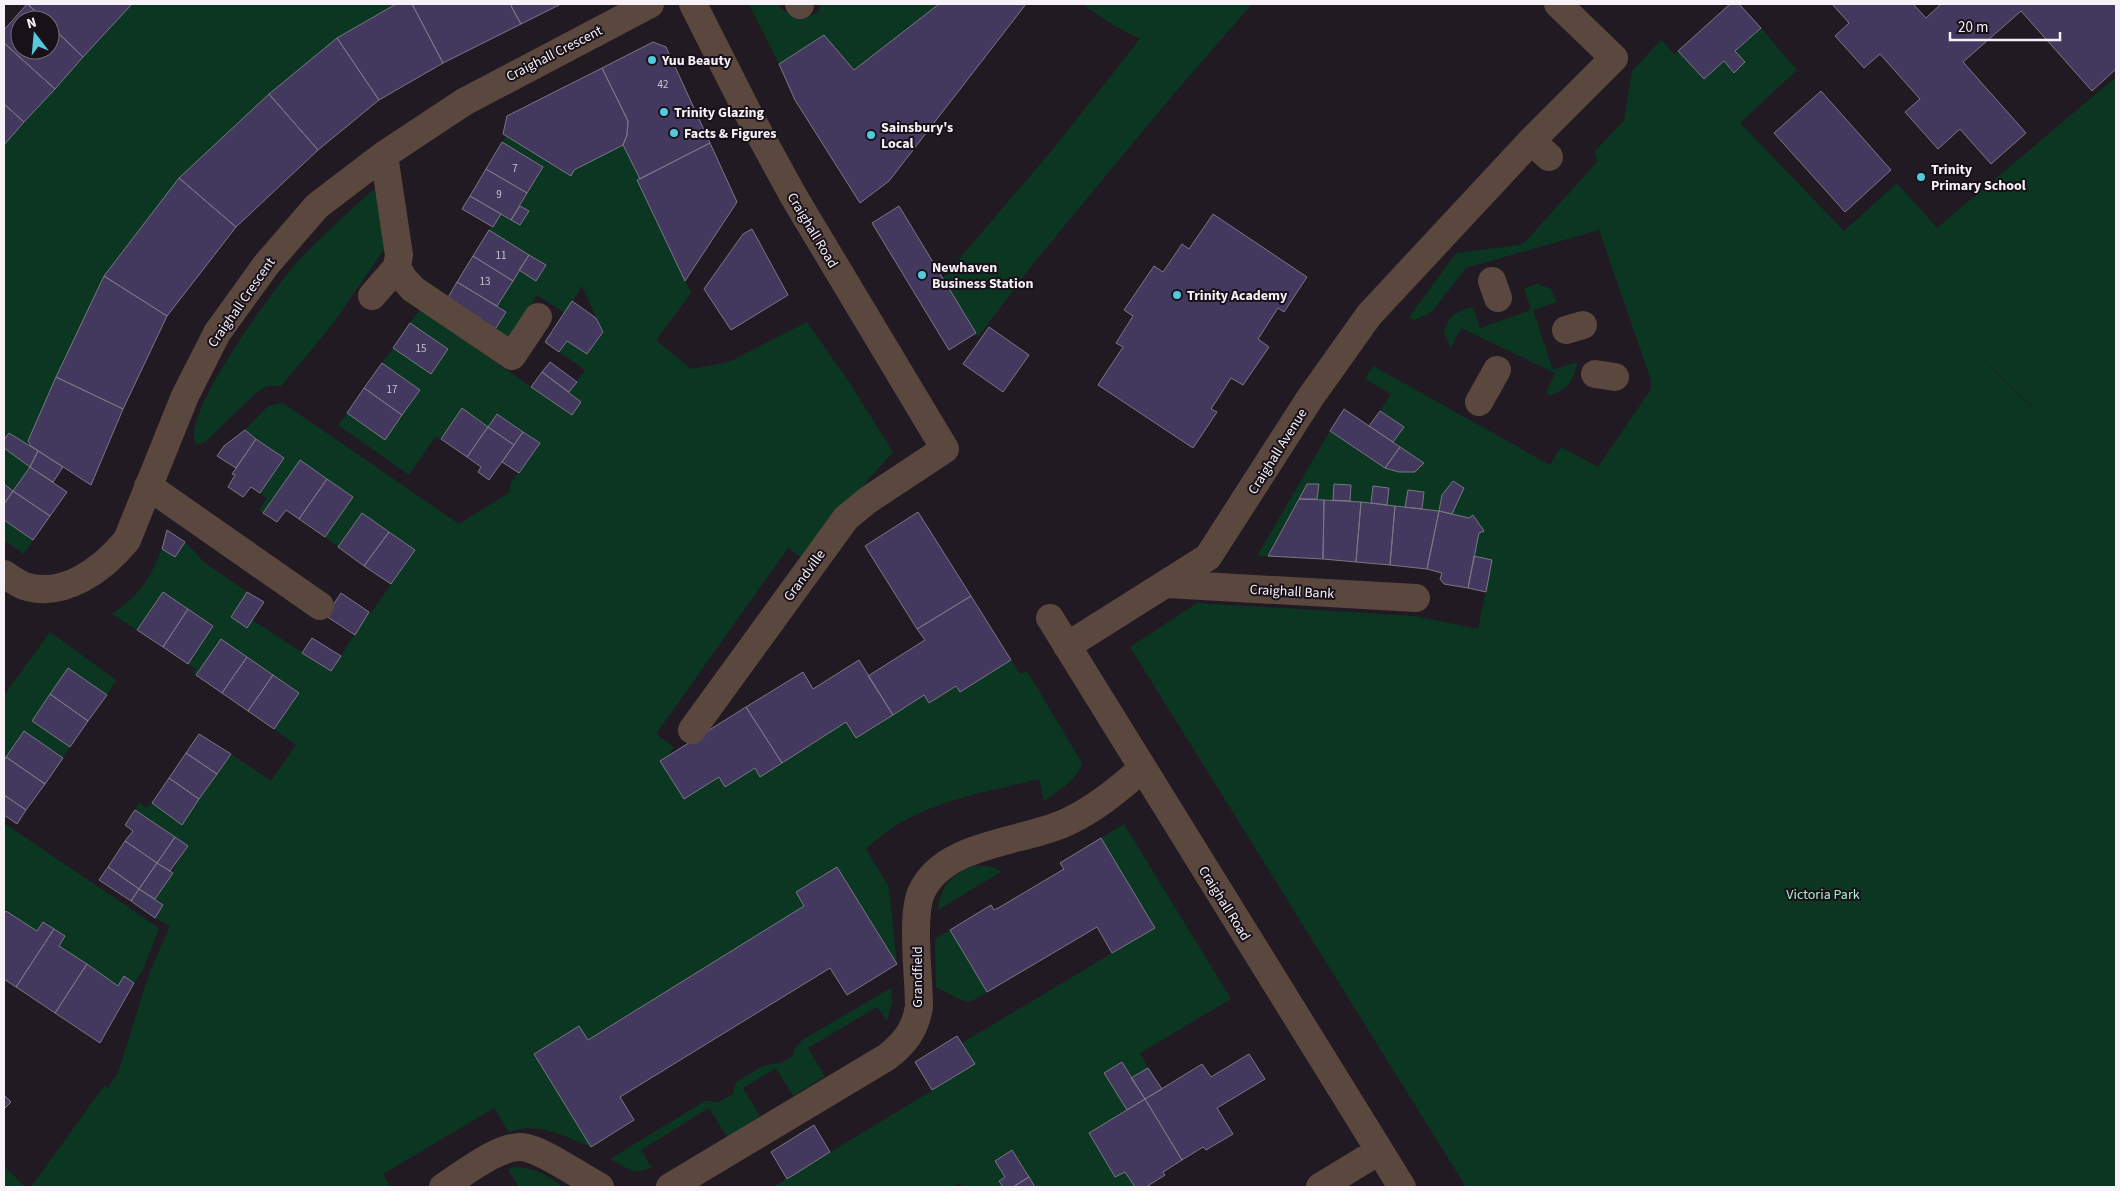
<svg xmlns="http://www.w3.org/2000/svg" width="2120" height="1191" font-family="'Source Sans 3',sans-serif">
  <rect width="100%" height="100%" fill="#221a23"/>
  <!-- green -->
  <path fill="#0b3622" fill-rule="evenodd" d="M132 4H396L337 38 104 276 28 441 31 446 9 433 4 440V145Z
    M749 4H778C783 16 807 18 818 13L820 4H939L854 70 824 35 779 64Z
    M1082 4H1252L1166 103 1037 259 978 337 943 278 1053 149 1140 39 1113 25Z
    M1761 28 1797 70 1740 123 1844 231 1897 183 1937 228 2116 77V1187H1466L1130 647 1197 603 1415 616 1478 629 1492 560 1474 556 1479 533 1484 531 1474 515 1469 518 1452 514 1464 488 1453 481 1442 495 1439 511 1422 509 1424 492 1408 491 1405 507 1387 505 1389 488 1373 486 1371 503 1350 501 1351 485 1334 484 1333 500 1317 499 1319 485 1307 484 1268 556H1257L1330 431C1357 449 1382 472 1415 472L1423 463 1393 442 1404 427 1380 411 1391 394 1365 379 1373 366 1550 465 1561 447 1598 467 1651 389V380L1599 230 1466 268 1433 310 1428 314 1414 320 1409 317 1456 253 1520 245 1525 242 1597 162 1595 151 1624 121 1632 71 1661 40 1674 54 1678 51 1704 79 1724 61 1734 72 1735 51ZM1940 319 2034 408V409Z
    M507 135 574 170 623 145 640 179 637 181 691 293 656 340 691 369 729 362 807 322 849 382 893 452 859 490 806 561 788 548 656 734 674 747 667 757 684 799 719 777 755 768 760 776 846 722 856 737 924 695 929 703 956 686 961 692 1011 660 1020 674 1027 671 1082 763C1077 780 1058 791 1044 801L1039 779C975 795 915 802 866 849L889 887 897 964 837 867 796 892 804 906 588 1040 579 1026 534 1054 591 1147C564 1136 538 1121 509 1132L494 1108 383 1174 390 1187H31L104 1086 108 1088 118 1073 149 974 170 926 155 918 163 905 155 899 188 846 135 810 139 803 147 808 152 803 182 824 231 754 271 781 296 745 274 729 299 693 221 639 196 675 193 673 196 669 188 664 213 625 163 592 137 630 112 614C141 594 149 580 162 549L175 557 185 542 204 562 247 592 231 617 246 627 252 620 331 671 369 612 371 613 415 550 362 513 338 547 325 537 353 497 327 479 263 513 259 510 267 498 260 493 284 458 245 430 268 406 283 403 459 524 510 492V484L539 443 498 414 488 427 462 409 441 439 435 437 409 475 338 425 347 413 385 439 420 390 382 363 393 348 431 374 448 349 410 323 420 309 571 415 581 402 569 392 585 370 559 352 567 341 587 354 603 332 582 286 565 313 537 295 508 339 494 331 506 312 497 306 519 270 536 281 546 265 489 230 501 214 520 225 529 211 520 206 543 167 502 142Z
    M374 189 387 245 332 325 281 386H267L257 392 205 442 197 445C175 421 279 282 299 260 323 235 349 212 374 189Z
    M1538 284 1551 289 1557 302 1533 310 1553 370 1577 362C1575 379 1567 391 1550 395L1546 393 1555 373 1461 328 1451 348 1444 334C1447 316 1456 312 1473 307L1480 328 1531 310 1524 288Z
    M4 448 30 467 13 491 4 484Z
    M4 520 33 540 24 554 4 540Z
    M50 632 116 680 107 695 68 668 32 720 70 747 63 758 24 731 4 761V695Z
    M4 823 159 928 143 970 134 983 124 976 118 986 59 946 65 936 43 922 37 931 4 909Z
    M1124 824 1231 999 1140 1053 1148 1068 1131 1078 1121 1062 1104 1073 1127 1110 1089 1134 1115 1177 1125 1172 1135 1187H1035L1012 1150 995 1161 1005 1177 999 1181 1003 1187H962L960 1183 953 1187H773L974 1065 962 1043 1154 928 1101 838Z
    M974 866H988L1002 871 938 910C940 886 952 874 974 866Z
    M950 930 987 992 970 1002 961 1000 936 987 935 939Z
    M891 988 892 1002 887 1021 877 1007 808 1048 825 1076 793 1096 776 1068 743 1088 760 1116 727 1137 709 1108 641 1150 652 1168 634 1172 610 1159 705 1101 719 1102 733 1094 736 1082 763 1066 783 1062 793 1056 794 1050 802 1040Z
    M4 1166 25 1187H4Z
    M514 1167C534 1168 547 1174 563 1187H519L508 1169Z"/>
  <!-- building -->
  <path fill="#43395f" stroke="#7a7784" d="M27 4 45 20H20V50H50V25L83 57 55 89 4 43V30Z
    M28 4H132L83 57 50 25V20H45Z
    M396 4H412L443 63 379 100 337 38Z
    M412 4H510L521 24 443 63Z
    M510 4H561L521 24Z
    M939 4H1026L889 181 860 203 795 100 779 64 824 35 854 70Z
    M1730 4H1739L1761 28 1735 51 1745 62 1734 73 1724 61 1704 79 1678 51Z
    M1832 4H1913L1926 18 1941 4H2116V69L2092 91 2021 11 1963 62 2026 133 1991 164 1960 129 1938 149 1905 112 1920 99 1880 54 1864 68 1835 36 1849 23Z
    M337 38 379 100 318 150 269 94Z
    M653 42 666 47 710 143 640 179 623 145 627 135 628 121 602 68Z
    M4 43 55 89 24 122 4 104Z
    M602 68 628 121 627 135 623 145 574 170 571 176 503 134 507 116Z
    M1821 91 1891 170 1845 212 1774 133Z
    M269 94 318 150 236 227 179 178Z
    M4 104 24 122 4 145Z
    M502 142 543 167 527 193 486 169Z
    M710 143 737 202 685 281 637 180Z
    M486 169 527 193 511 220 470 196Z
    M179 178 236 227 167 316 104 276Z
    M470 196 501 214 493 227 462 209Z
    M520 206 529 211 520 225 511 220Z
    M899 206 976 333 949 350 872 223Z
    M1213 214 1307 277 1284 312 1278 308 1258 339 1269 347 1243 385 1231 378 1211 409 1217 412 1193 448 1098 385 1123 347 1116 343 1133 316 1124 310 1154 266 1163 272 1182 244 1189 249Z
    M752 229 788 295 731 330 704 289 743 234Z
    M489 230 529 255 513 281 473 256Z
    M529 255 546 265 536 281 519 270Z
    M473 256 513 281 497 306 457 282Z
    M104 276 167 316 123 409 56 377Z
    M457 282 506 312 494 331 446 301Z
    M572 301 596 318 603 332 587 354 567 341 559 352 545 342Z
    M410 323 448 349 431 374 393 348Z
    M989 327 1029 355 1003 392 963 364Z
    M550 362 577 382 569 392 542 372Z
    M382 363 420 390 402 415 364 388Z
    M542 372 581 402 572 415 531 387Z
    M56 377 123 409 91 485 31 446 28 441Z
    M364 388 402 415 385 440 347 413Z
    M462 408 488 427 467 457 441 439Z
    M1344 409 1400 447 1385 468 1330 431Z
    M1380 411 1404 427 1393 442 1369 426Z
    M497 414 523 432 514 445 488 427Z
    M488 427 514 445 489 480 478 472 481 467 467 457Z
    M245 430 256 439 236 468 217 456 224 446Z
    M523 432 540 443 519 473 502 462Z
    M9 433 38 451 30 467 4 448V440Z
    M256 439 284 458 260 493 251 487 243 497 228 487 235 475 232 474Z
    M1400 447 1424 463 1415 472H1399L1385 468Z
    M38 451 63 467 53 482 30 467Z
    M300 460 327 479 299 519 286 510 277 522 263 513Z
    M30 467 67 492 50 516 13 491Z
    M327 479 353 497 325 537 299 519Z
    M1453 481 1464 488 1452 514 1439 511 1442 495Z
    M4 484 13 491 4 504Z
    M1307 484H1319L1317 499H1299Z
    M1334 484 1351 485 1350 501 1333 500Z
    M1373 486 1389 488 1387 505 1371 503Z
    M1408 490 1424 492 1422 509 1405 507Z
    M13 491 50 516 33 540 4 520V504Z
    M1299 499 1324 500 1323 559 1268 556Z
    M1324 500 1361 502 1356 562 1323 559Z
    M1361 502 1395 506 1390 565 1356 562Z
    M1395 506 1439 511 1427 569 1390 565Z
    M1439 511 1469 518 1473 515 1484 531 1479 533 1468 588 1444 584 1440 579 1442 573 1427 569Z
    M918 512 971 596 917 629 865 546Z
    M362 513 389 532 364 566 338 547Z
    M167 530 185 542 175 557 162 549Z
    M389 532 415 550 391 584 364 566Z
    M1474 556 1492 560 1486 592 1468 588Z
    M163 592 188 609 163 647 137 630Z
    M247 592 264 602 247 628 231 617Z
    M341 593 369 612 355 635 326 616Z
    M971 596 1011 660 960 692 956 686 929 703 924 695 893 715 868 676 925 640 917 629Z
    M188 609 213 626 188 664 163 647Z
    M312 638 341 656 331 671 302 653Z
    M221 639 247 657 222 693 196 675Z
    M247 657 273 675 248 711 222 693Z
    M859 660 893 715 856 738 846 722 782 763 746 707 803 672 813 689Z
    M68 668 107 695 88 721 50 694Z
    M273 675 299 693 274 729 248 711Z
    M50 694 88 721 70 747 32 721Z
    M746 707 782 763 760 777 755 768 725 787 719 777 684 799 660 761Z
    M24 731 63 758 45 784 6 757Z
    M199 734 231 754 217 774 186 753Z
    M186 753 217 774 199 799 169 778Z
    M6 757 45 784 26 810 4 795V761Z
    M169 778 199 799 182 825 152 803Z
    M4 795 26 810 17 824 4 815Z
    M135 810 175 837 157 863 125 841 133 831 125 825Z
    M175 837 188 846 170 871 157 863Z
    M1101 838 1155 928 1112 953 1097 927 987 992 950 930 991 905 994 910 1000 907 1064 869 1060 863Z
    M125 841 157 863 139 889 108 867Z
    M157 863 173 873 155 899 139 889Z
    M108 867 139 889 131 901 99 880Z
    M837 867 897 964 847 995 830 968 620 1097 634 1120 591 1147 534 1054 579 1026 588 1040 804 906 796 892Z
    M139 889 163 905 155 918 131 901Z
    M6 911 37 931 43 922 54 929 16 987 4 979V914Z
    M54 929 65 936 59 946 87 964 55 1013 16 987Z
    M87 964 118 986 124 976 134 983 100 1043 55 1013Z
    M957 1036 975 1064 932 1090 915 1062Z
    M1249 1054 1265 1079 1217 1108 1233 1134 1206 1150 1203 1147 1182 1160 1145 1099 1202 1064 1211 1077Z
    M1122 1062 1145 1099 1127 1110 1104 1073Z
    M1148 1068 1162 1089 1145 1099 1131 1078Z
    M4 1095 11 1102 4 1109Z
    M1145 1099 1182 1160 1163 1172 1165 1175 1146 1187H1135L1125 1172 1115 1177 1089 1133Z
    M814 1125 830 1152 787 1179 771 1152Z
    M1012 1150 1029 1177 1013 1187H1003L999 1181 1005 1177 995 1161Z
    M1029 1177 1035 1187H1013Z"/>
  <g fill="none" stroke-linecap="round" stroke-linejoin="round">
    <!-- minor -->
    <path stroke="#5a473e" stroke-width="28" d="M799 4 800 5
      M1531 141 1549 157
      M397 267 403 278 413 289 512 356 538 317
      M1492 281 1498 298
      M372 296 397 267 399 255 384 155
      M1566 330 1583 325
      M1595 374 1615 377
      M1479 402 1497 370
      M148 486 320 606
      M4 574C10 578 17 583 24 586 64 599 103 569 127 540L185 396 217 333 266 265 317 206 384 155 464 102 650 4
      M1167 584 1416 598
      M1050 618 1402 1187
      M1067 646 1208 557 1310 398 1369 315 1531 141 1614 58 1558 4
      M692 730 846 518 868 500 945 449 794 197 748 113 693 4
      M443 1187C462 1175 499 1145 522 1147 542 1149 581 1177 600 1187
      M670 1187 887 1057C905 1043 915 1030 919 1007 919 978 911 917 921 893 943 842 1023 843 1067 822 1095 809 1119 789 1142 769
      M1320 1187 1379 1151"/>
  </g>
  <!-- markers -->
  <g fill="#53cadc" stroke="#191119" stroke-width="2">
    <circle cx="652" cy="60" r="5"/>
    <circle cx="664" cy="112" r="5"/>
    <circle cx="674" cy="133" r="5"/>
    <circle cx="871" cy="135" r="5"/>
    <circle cx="1921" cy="177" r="5"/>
    <circle cx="922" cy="275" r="5"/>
    <circle cx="1177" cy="295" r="5"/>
  </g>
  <g text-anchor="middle" stroke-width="4" stroke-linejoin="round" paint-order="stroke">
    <!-- number labels -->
    <g font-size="11" fill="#cac4d1">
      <text x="663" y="88">42</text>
      <text x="515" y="172">7</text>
      <text x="499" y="198">9</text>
      <text x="501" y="259">11</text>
      <text x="485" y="285">13</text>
      <text x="421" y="352">15</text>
      <text x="392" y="393">17</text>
    </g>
    <!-- street labels -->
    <g font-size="14" fill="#f7f2f7" stroke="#191119">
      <text transform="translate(554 53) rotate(-27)" y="5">Craighall Crescent</text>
      <text transform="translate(813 230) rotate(59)" y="5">Craighall Road</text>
      <text transform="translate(241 302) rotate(-55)" y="5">Craighall Crescent</text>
      <text transform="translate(1277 451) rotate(-58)" y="5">Craighall Avenue</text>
      <text transform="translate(804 575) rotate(-54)" y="5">Grandville</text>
      <text transform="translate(1292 591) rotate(3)" y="5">Craighall Bank</text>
      <text transform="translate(1225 903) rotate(58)" y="5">Craighall Road</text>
      <text transform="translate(917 977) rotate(-90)" y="5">Grandfield</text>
    </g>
    <!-- poi labels -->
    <g font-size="14" font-weight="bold" fill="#f7f2f7" stroke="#191119" text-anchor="start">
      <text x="662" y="65">Yuu Beauty</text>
      <text x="674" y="117">Trinity Glazing</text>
      <text x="881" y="132">Sainsbury's<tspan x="881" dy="16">Local</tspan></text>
      <text x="684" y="138">Facts &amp; Figures</text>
      <text x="1931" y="174">Trinity<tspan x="1931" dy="16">Primary School</tspan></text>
      <text x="932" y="272">Newhaven<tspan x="932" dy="16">Business Station</tspan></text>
      <text x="1187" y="300">Trinity Academy</text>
    </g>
    <!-- park labels -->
    <g font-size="14" fill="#a6f0c5" stroke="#191119">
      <text x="1823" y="899">Victoria Park</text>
    </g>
  </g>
  <!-- border -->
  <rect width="2120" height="1191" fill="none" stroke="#f7f2f7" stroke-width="10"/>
  <!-- north arrow -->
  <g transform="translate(35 35) rotate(344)"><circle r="24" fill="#191119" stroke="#726b72"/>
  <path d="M0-4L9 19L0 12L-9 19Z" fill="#53cadc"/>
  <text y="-8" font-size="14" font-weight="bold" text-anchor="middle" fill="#f7f2f7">N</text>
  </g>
  <!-- scale -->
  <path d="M1950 32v8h110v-8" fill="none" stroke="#f7f2f7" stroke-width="2.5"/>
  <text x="1958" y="32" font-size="15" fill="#f7f2f7" stroke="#191119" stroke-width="4" paint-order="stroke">20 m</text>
</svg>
